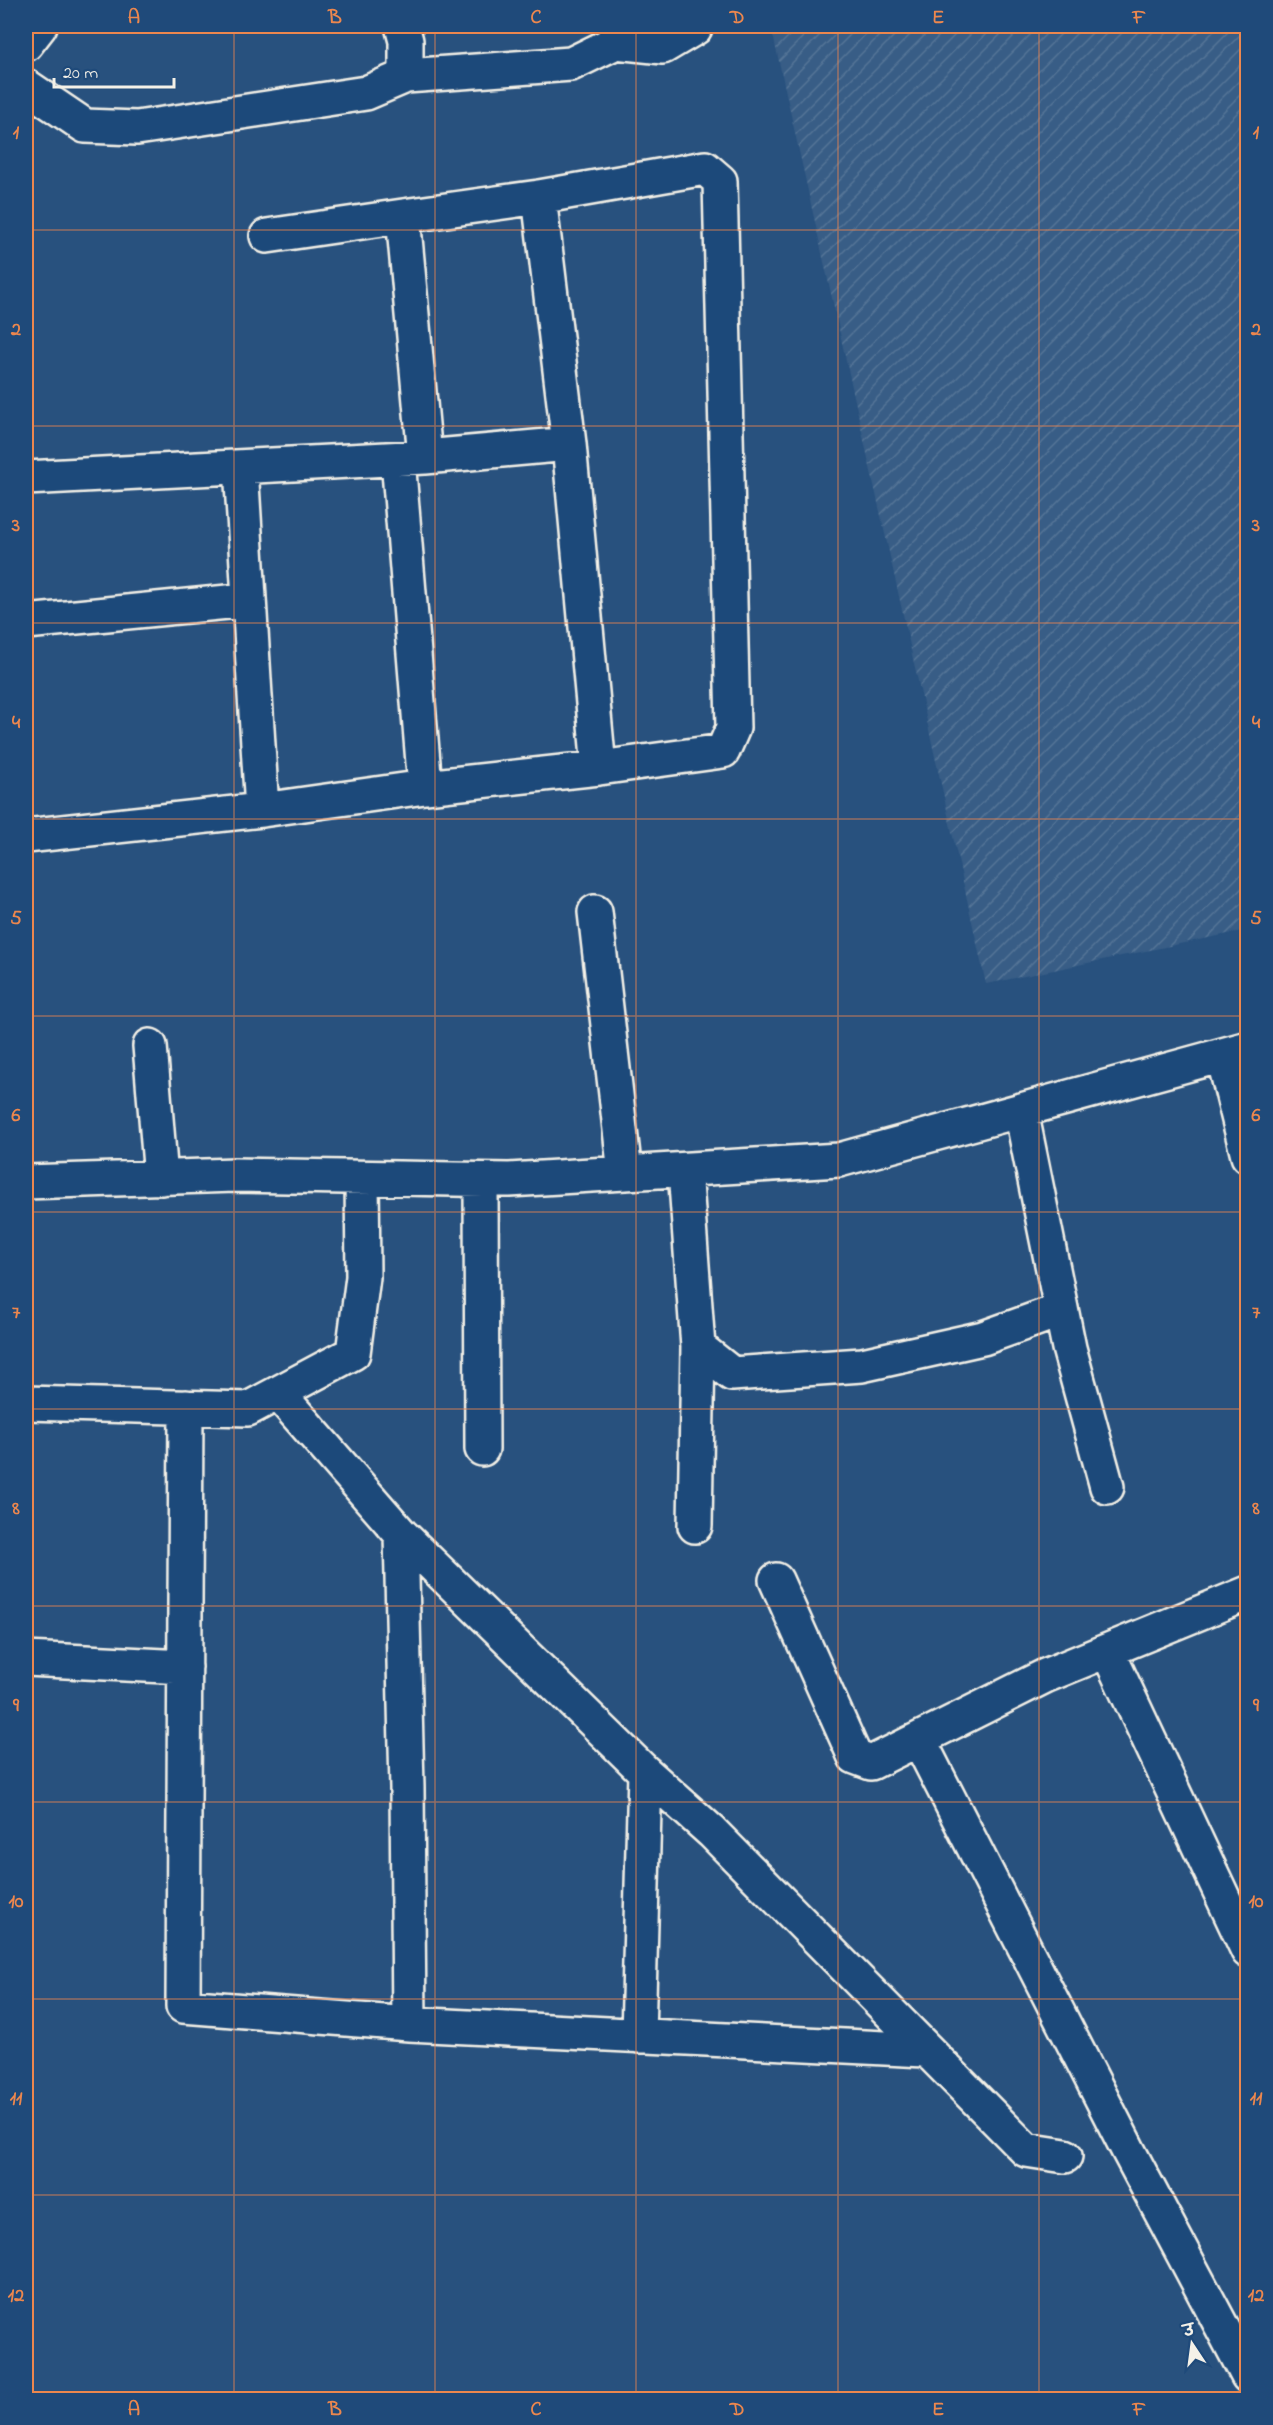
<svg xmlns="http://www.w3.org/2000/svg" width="1273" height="2425" font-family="'Indie Flower','Playpen Sans Deva',sans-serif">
  <defs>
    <pattern id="industrial-furrows" width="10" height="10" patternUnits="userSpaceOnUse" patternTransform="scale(1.5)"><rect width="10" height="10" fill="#375d86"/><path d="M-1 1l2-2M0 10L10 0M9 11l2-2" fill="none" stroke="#557597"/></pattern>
  </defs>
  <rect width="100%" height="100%" fill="#28517e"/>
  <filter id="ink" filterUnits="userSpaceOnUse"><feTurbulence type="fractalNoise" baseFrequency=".0167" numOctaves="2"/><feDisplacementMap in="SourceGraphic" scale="12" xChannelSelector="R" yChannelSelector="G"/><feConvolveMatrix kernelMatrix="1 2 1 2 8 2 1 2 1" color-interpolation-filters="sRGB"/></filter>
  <g filter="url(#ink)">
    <!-- industrial -->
    <path fill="url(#industrial-furrows)" d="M771 26H1247V930L986 984Z"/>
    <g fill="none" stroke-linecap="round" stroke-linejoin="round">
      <!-- minor casing -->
      <g stroke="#f4f1e8" stroke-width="38">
        <path id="minor" d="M616 42 663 47 695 28
          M26 44 40 26
          M406 76 571 64 616 42 615 26
          M26 86 85 126 137 128 366 93 406 76V41L402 26
          M539 197 569 444 599 768
          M267 236 403 216
          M425 457 403 216 539 197 705 168 720 181 733 728 723 751 599 768 425 787
          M26 478 425 457 569 444
          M26 622 248 600
          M262 810 425 787 398 459
          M26 836 262 810 241 467
          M595 912 625 1173
          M150 1046 161 1178
          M1223 1056 1248 1156
          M1021 1111 1069 1348 1107 1487
          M685 1170 698 1347 695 1526
          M481 1180 482 1449
          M26 1182 235 1175 509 1180 839 1160 1248 1048
          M698 1347 732 1374 862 1365 983 1338 1061 1310
          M278 1393 401 1534 645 1772 712 1832 1026 2150 1065 2156
          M26 1403 248 1409 353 1353 363 1277 362 1178
          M186 1407 183 2006 409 2024 925 2050
          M401 1534 407 1788 409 2024
          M776 1580 855 1757 871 1763 1045 1676 1248 1593
          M1108 1652 1248 1951
          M26 1659 185 1667
          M919 1740 1128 2150 1248 2376
          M638 2036 645 1772"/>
      </g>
      <!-- minor -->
      <use href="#minor" stroke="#1f4a7a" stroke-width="33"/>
    </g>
  </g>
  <!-- grid -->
  <path fill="none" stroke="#ec874e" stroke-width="1.5" stroke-opacity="0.55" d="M234 26V2400M435 26V2400M636 26V2400M838 26V2400M1039 26V2400M26 230H1248M26 426H1248M26 623H1248M26 819H1248M26 1016H1248M26 1212H1248M26 1409H1248M26 1606H1248M26 1802H1248M26 1999H1248M26 2195H1248"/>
  <!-- margin -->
  <rect width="1273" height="2425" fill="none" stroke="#1f4a7a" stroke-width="66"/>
  <!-- north arrow -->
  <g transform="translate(1192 2344) rotate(347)" stroke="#1f4a7a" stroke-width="4.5" paint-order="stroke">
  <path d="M0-4.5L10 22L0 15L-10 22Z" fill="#f4f1e8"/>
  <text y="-9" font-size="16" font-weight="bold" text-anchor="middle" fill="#f4f1e8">उ</text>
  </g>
  <!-- scale -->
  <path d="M54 78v9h120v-9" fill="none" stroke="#f4f1e8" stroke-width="3"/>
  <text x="63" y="78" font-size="18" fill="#f4f1e8" stroke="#1f4a7a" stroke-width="4.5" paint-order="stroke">20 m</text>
  <rect x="33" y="33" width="1207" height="2359" fill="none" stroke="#ec874e" stroke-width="2"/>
  <g font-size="20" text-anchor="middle" font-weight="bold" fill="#ec874e">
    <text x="134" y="23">A</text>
    <text x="335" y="23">B</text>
    <text x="536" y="23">C</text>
    <text x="737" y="23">D</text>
    <text x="938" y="23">E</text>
    <text x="1139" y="23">F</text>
    <text x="16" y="138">1</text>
    <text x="1256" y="138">1</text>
    <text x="16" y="335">2</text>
    <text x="1256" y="335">2</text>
    <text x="16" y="531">3</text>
    <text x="1256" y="531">3</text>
    <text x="16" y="728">4</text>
    <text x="1256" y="728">4</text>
    <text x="16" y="924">5</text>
    <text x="1256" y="924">5</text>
    <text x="16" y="1121">6</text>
    <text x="1256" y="1121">6</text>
    <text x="16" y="1318">7</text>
    <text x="1256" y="1318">7</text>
    <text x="16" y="1514">8</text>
    <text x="1256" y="1514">8</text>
    <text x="16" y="1711">9</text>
    <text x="1256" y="1711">9</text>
    <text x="16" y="1907">10</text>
    <text x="1256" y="1907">10</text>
    <text x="16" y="2104">11</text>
    <text x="1256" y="2104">11</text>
    <text x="16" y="2301">12</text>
    <text x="1256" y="2301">12</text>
    <text x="134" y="2415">A</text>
    <text x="335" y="2415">B</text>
    <text x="536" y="2415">C</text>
    <text x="737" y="2415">D</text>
    <text x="938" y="2415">E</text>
    <text x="1139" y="2415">F</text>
  </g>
</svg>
